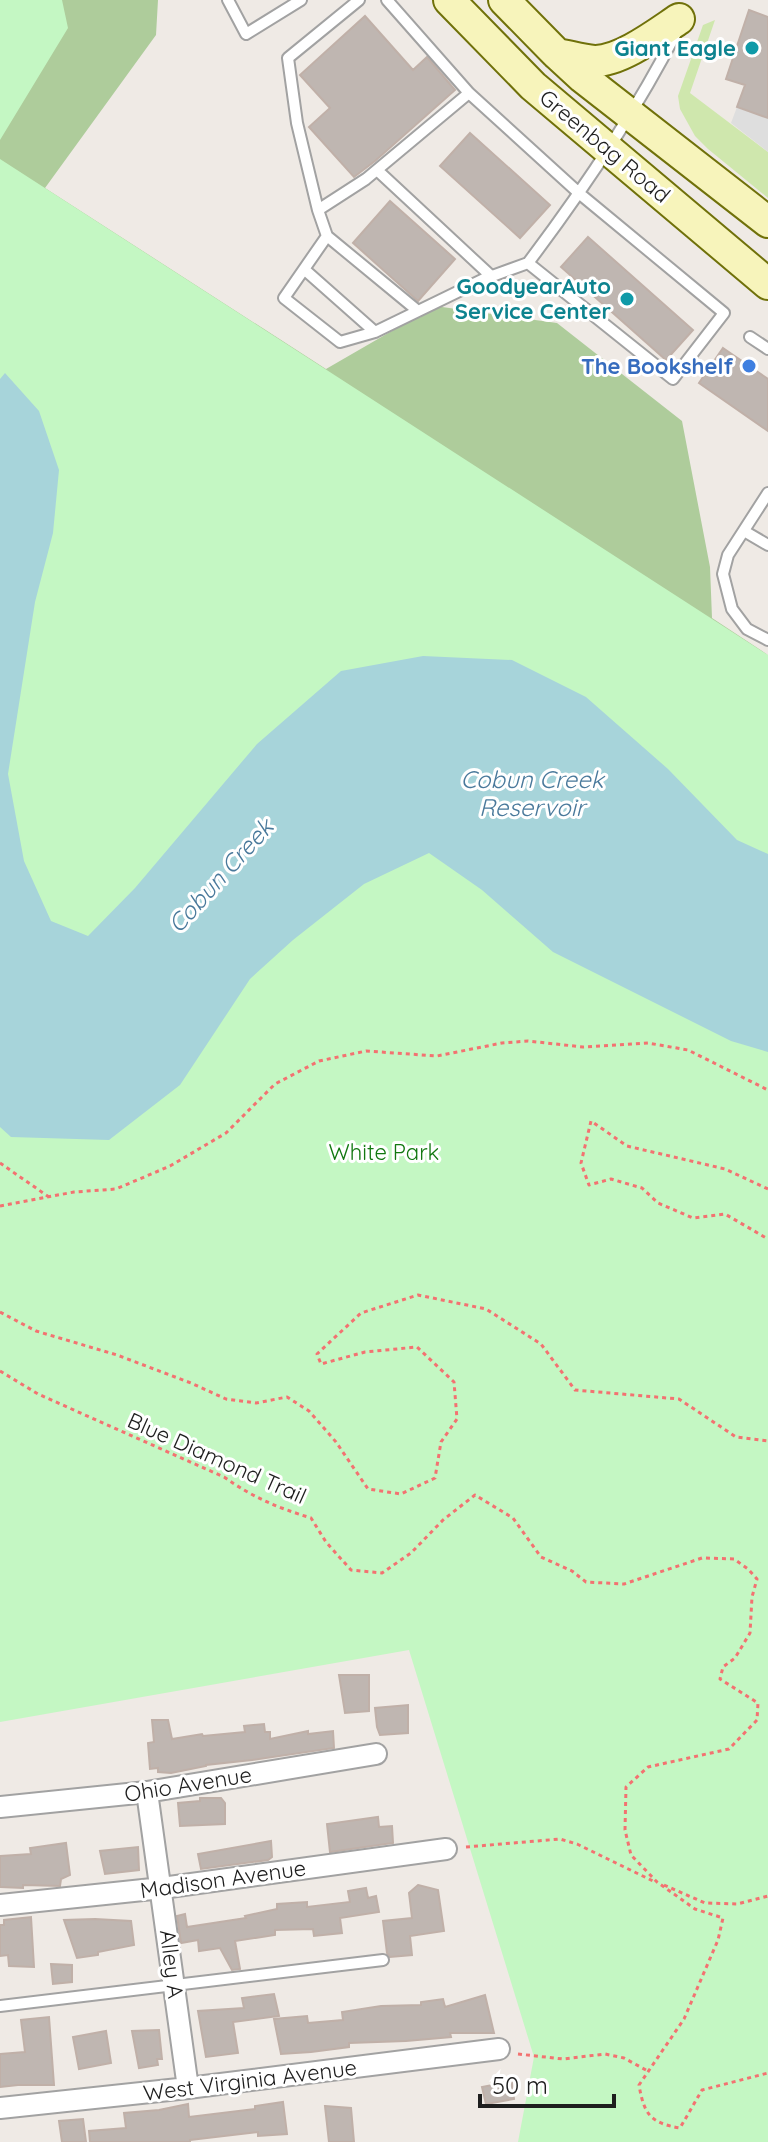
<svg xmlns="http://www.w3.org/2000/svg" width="768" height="2142" font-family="Quicksand,sans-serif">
  <rect width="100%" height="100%" fill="#efeae5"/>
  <!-- grass -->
  <path fill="#cfe7ad" d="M715 20 690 93 768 152V198L708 149 695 136 680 109 678 96 703 25Z"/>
  <!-- forest -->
  <path fill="#aecc9b" d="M0 0H158L156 35 45 188 326 369 435 306 557 323 682 421 710 567 712 618 768 655 0 379Z"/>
  <!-- park -->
  <path fill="#c4f7c3" d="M0 0H62L68 28 0 140Z
    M0 159 768 655V2142H518L534 2057 409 1650 0 1722Z"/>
  <!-- parking -->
  <path fill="#dedede" d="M737 107 768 118V152L731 123Z"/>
  <!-- water -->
  <path fill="#a7d4da" d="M5 373 39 411 59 470 53 533 35 602 8 774 24 861 51 921 88 936 135 888 257 744 341 671 423 656 512 660 586 697 668 769 737 840 768 854V1052L731 1041 553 952 482 890 429 853 364 884 293 940 250 979 180 1085 109 1140 11 1137 0 1127V379Z"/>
  <!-- building -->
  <path fill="#bfb6b1" stroke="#c0b0a8" stroke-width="2" d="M749 10 768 17V118L737 107 745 85 726 79Z
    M365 16 413 70 427 57 455 90 375 161 354 177 309 127 330 108 300 75Z
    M470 133 550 205 520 238 440 166Z
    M390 201 455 259 418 301 353 243Z
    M588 237 693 330 666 360 561 267Z
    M723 348 768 379V431L699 383Z
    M339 1675H369V1711L345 1713Z
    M408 1705V1733L380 1735 377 1727 375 1708Z
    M152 1720H168L172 1739 202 1734 203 1736 245 1732 244 1726 264 1724 265 1732H270V1739L308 1731V1734L333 1731 334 1748 252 1760 206 1765V1766L171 1773 158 1772V1768L150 1769 148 1743 154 1742Z
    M200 1798H221L225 1803V1824L180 1826 178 1803 200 1801Z
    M378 1817 379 1827 392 1826 393 1843 330 1852 327 1824Z
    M271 1841 272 1857 268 1860 201 1869 198 1854Z
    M66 1843 70 1875 61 1879 60 1886 23 1885V1888L0 1887V1856L31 1854 30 1848Z
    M138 1847 139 1870 105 1874 100 1851Z
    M418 1885 438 1890 444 1931 410 1936 412 1955 390 1957 387 1953 383 1921 412 1918 409 1893Z
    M366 1888 368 1898 376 1896 379 1912 340 1918 342 1933 314 1936 313 1929 275 1930V1935L235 1941 240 1969 232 1970 220 1948 199 1951 198 1940 181 1943 177 1916 185 1914 187 1927 246 1918 245 1916 277 1909V1904L307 1902V1907L350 1902 348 1891Z
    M31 1917 34 1967 9 1966 8 1955 0 1956V1925H4V1920Z
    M95 1919 131 1921 134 1945 98 1952V1955L77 1958 64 1920Z
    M51 1964 72 1965V1982L53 1984Z
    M274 1994 279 2016 233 2022 238 2053 206 2057 198 2011 244 2008 242 1998Z
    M485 1995 494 2033H450L451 2037 406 2041 349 2043V2047L311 2052 281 2054 274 2019 307 2016 308 2023 343 2020 342 2012 381 2006 421 2005V2002L443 1999 445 2007Z
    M49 2017 54 2085H18L0 2087V2054L25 2052 21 2020Z
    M159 2030 162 2059H157L158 2065 139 2068 132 2031Z
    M106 2031 111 2063 79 2069 73 2037Z
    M512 2081 514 2099 486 2104 482 2087Z
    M283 2102 287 2134 258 2136V2132L190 2140V2142H90L89 2131 126 2128 124 2113 159 2110 188 2104 189 2117 255 2109V2106Z
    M325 2106 351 2108 354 2142H329Z
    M83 2119 86 2142H62L59 2121Z"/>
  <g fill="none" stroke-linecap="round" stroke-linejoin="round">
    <!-- service casing -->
    <g stroke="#a2a2a2" stroke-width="14">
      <path id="service" d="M228 0 246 34 301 0
        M387 0 469 93 580 194 724 313 673 379 528 263C583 190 634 115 676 33
        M469 93 366 179 318 210 327 236 284 298 340 342 375 332 484 279 528 263
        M377 170 491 276
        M318 210 297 123 288 58 359 0
        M327 236 418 311
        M305 270 375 332
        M750 337 768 349
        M768 493 728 555 723 574 732 609 747 629 768 640
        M744 531 768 545
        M0 2006 383 1960"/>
    </g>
    <!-- minor casing -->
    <g stroke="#a2a2a2" stroke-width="24">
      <path id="minor" d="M147 1792 188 2088
        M0 1807 147 1792 376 1754
        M0 1905 162 1888 446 1849
        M0 2108 188 2088 499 2049"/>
    </g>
    <!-- secondary casing -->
    <g stroke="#70710a" stroke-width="34">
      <path id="secondary" d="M449 0 533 86 768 284
        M504 0 556 53 582 77 768 222
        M557 54C569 56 582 60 594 61 620 62 658 33 679 19"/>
    </g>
    <!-- path -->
    <path stroke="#f37271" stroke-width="3" stroke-dasharray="4 4" stroke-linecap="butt" d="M0 1163 49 1197
      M768 1189 725 1169 627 1146 591 1121 581 1163 589 1185 611 1179 642 1188 658 1203 693 1218 725 1214 768 1239
      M0 1206 74 1192 116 1189 170 1166 226 1133 275 1084 319 1061 366 1051 437 1056 502 1043 528 1041 583 1047 648 1043 688 1050 768 1090
      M0 1312 36 1331 117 1355 191 1383 226 1399 256 1403 287 1397 309 1411 336 1442 368 1489 401 1494 435 1478 441 1442 457 1419 454 1382 417 1347 365 1352 321 1364 317 1354 361 1313 418 1295 486 1309 541 1344 575 1390 679 1399 736 1437 768 1441
      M0 1371 38 1394 224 1477C254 1498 276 1507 311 1518L326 1542 351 1570 382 1573 411 1553 443 1520 475 1495 513 1518 541 1557 572 1571 586 1582 624 1584 702 1558 734 1559 748 1569 757 1579 752 1597 750 1633 735 1658 723 1667 720 1679 758 1703 757 1720 729 1749 648 1767 626 1787 625 1830 631 1855 657 1882 695 1909 723 1918 718 1940 684 2019 639 2085C644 2114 650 2123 680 2128L702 2090 768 2073
      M466 1847 560 1839 577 1844 653 1881
      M664 1885 705 1903 737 1904 768 1896
      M518 2054 563 2059 605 2054 624 2058 646 2070 648 2073"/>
    <!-- service -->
    <use href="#service" stroke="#fff" stroke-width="10"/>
    <!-- minor -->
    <use href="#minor" stroke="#fff" stroke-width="20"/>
    <!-- secondary -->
    <use href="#secondary" stroke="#f7f4bb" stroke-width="30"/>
  </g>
  <!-- markers -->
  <g fill="#0f9aa8" stroke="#fff" stroke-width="3">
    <circle cx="752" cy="48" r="8"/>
    <circle cx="627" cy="299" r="8"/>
  </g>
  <circle fill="#3f7fe0" stroke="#fff" stroke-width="3" cx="749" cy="366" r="8"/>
  <g text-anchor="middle" stroke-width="6" stroke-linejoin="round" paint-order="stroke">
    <!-- culture labels -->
    <g font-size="22" font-weight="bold" fill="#0d838f" stroke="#fff" text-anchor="end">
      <text x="736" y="56">Giant Eagle</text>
      <text x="611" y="294">GoodyearAuto<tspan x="611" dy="25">Service Center</tspan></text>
    </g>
    <!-- street labels -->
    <g font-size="22" fill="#1e1e1e" stroke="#fff">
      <text transform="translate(605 146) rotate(40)" y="8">Greenbag Road</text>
      <text transform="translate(217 1458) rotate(24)" y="8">Blue Diamond Trail</text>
      <text transform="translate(188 1784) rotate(-9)" y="8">Ohio Avenue</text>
      <text transform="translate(223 1879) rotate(-8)" y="8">Madison Avenue</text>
      <text transform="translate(172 1964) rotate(83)" y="8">Alley A</text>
      <text transform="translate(250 2080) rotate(-7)" y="8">West Virginia Avenue</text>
    </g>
    <!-- shop labels -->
    <g font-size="22" font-weight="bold" fill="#366cbe" stroke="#fff" text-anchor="end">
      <text x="733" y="374">The Bookshelf</text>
    </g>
    <!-- park labels -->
    <g font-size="22" fill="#127810" stroke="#fff">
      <text x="384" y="1160">White Park</text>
    </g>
    <!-- water labels -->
    <g font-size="24" font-style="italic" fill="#49799b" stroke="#fff">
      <text x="532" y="788">Cobun Creek<tspan x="532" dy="28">Reservoir</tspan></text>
      <text transform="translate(221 876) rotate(-48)" y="8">Cobun Creek</text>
    </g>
  </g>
  <!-- scale -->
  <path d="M480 2094v12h134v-12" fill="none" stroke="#1e1e1e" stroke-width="4"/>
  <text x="492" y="2094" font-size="24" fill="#1e1e1e" stroke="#ffffff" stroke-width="6" paint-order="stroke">50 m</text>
</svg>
